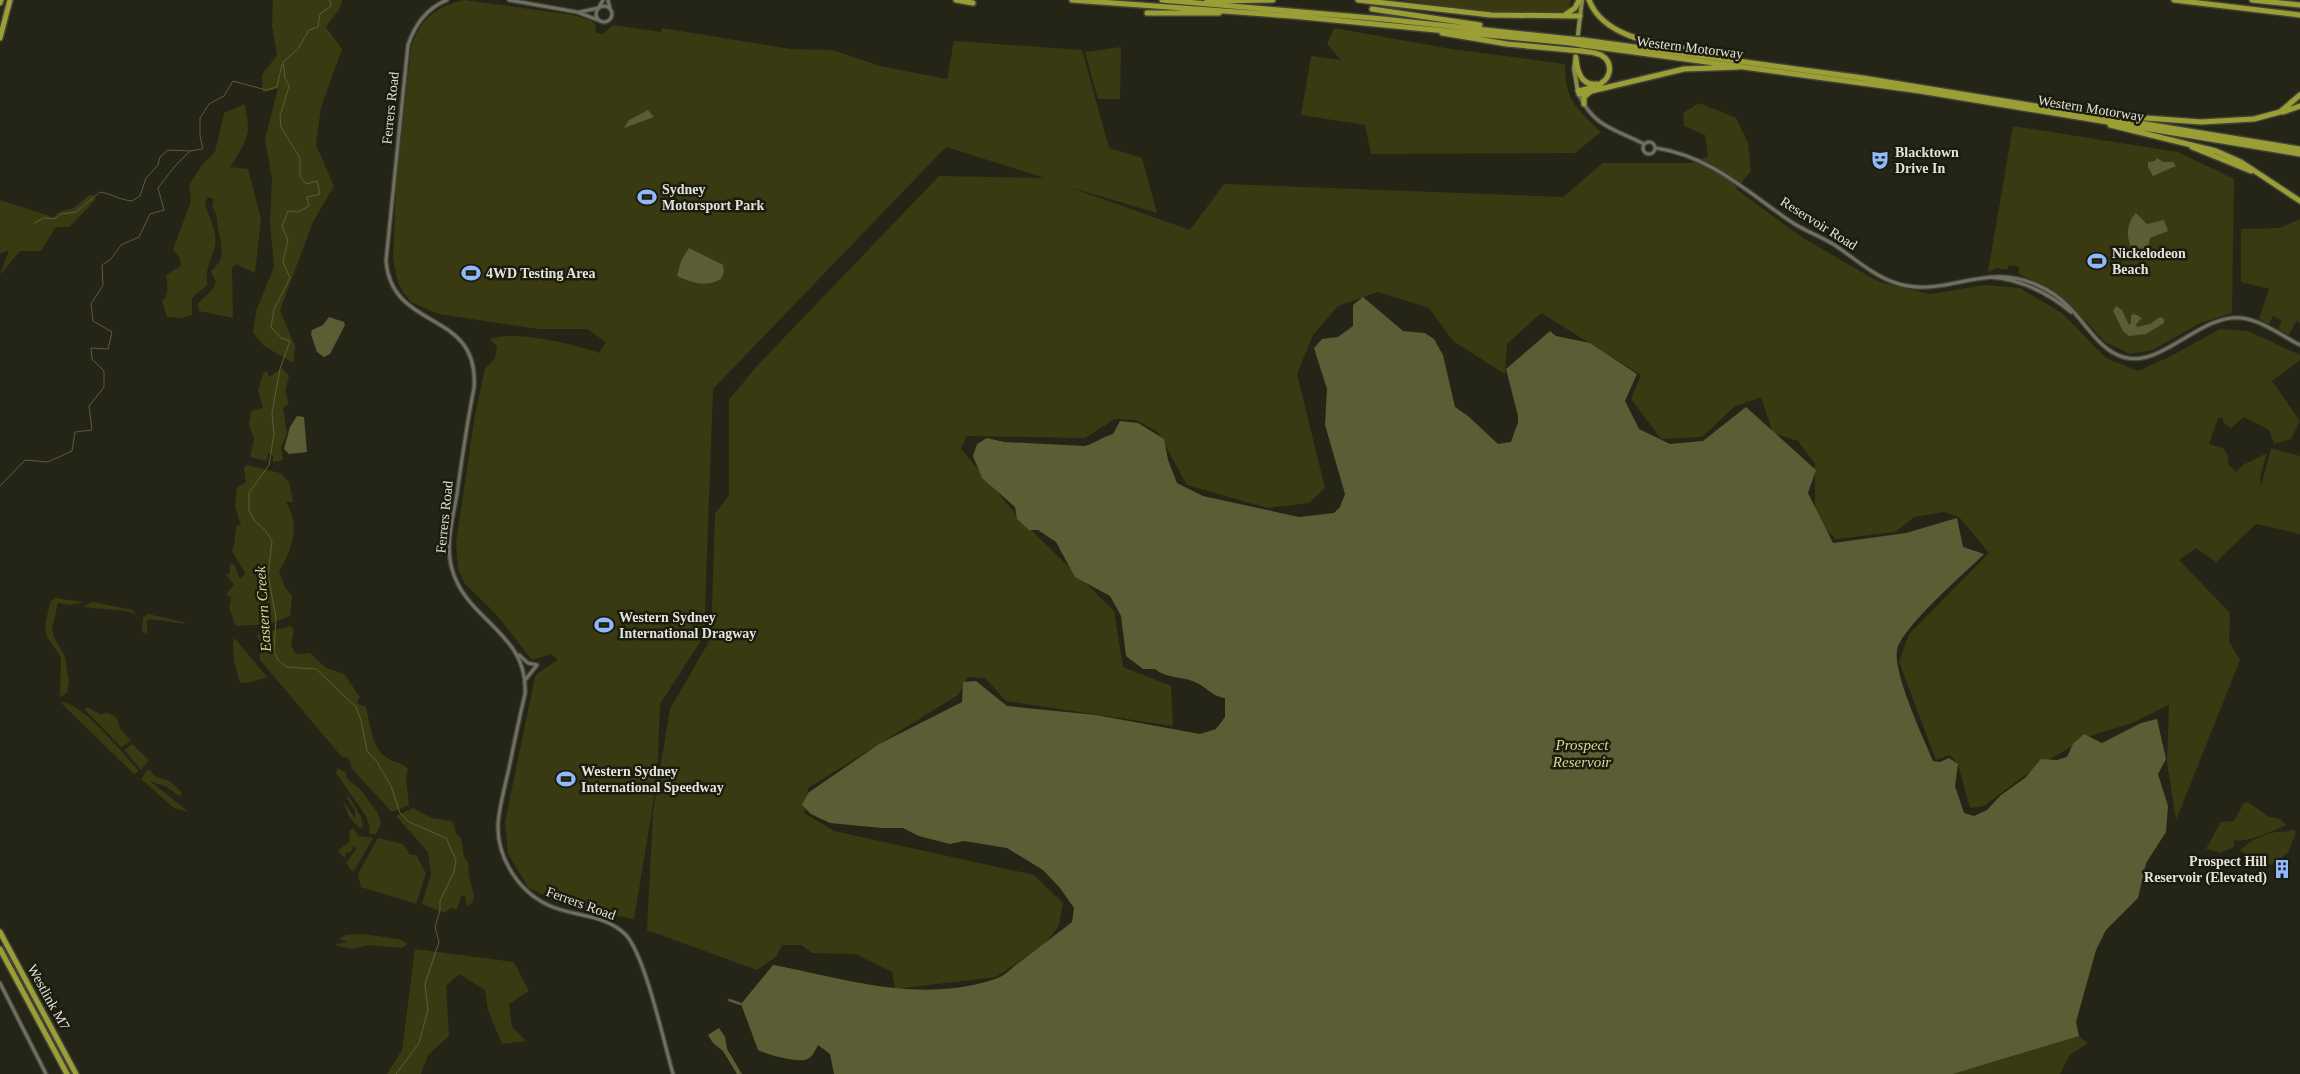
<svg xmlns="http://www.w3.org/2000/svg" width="2300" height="1074" font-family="'Times New Roman',serif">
  <rect width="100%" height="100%" fill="#242517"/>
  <!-- green -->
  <path fill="#393a12" d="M273 0H342L340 8 326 27 342 49 321 107 316 145 334 186 313 222 280 310 295 346 293 363 264 346 253 333 256 311 274 267 270 223 272 179 265 139 278 88 263 93 262 75 277 55 272 26Z
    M464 0 573 15 590 20 595 24 596 33 603 34 613 25 661 32 662 28 790 49 832 50 880 66 947 79 954 41 1082 50 1109 148 1142 158 1157 213 1066 186 1190 230 1224 184 1563 197 1603 163H1692L1708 156 1705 135 1684 126 1683 113 1699 103 1736 118 1748 143 1751 171 1736 189 1803 238 1879 282 1930 294 1985 285 2020 288 2063 314 2106 358 2138 371 2173 355 2220 329 2248 331 2300 355V360L2272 381 2300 421 2291 439 2274 444 2269 430 2244 417 2231 428 2224 423 2222 417 2218 418 2209 444 2223 448 2228 456V464L2236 472 2243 465 2267 453 2260 477 2261 487 2271 448 2300 456V534L2256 524 2216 562 2196 548 2179 560 2230 613 2229 642 2240 660 2176 820 2167 762 2169 705 2132 723 2090 736 2033 769 1984 806 1970 808 1958 764 1950 755 1936 760 1899 662 1909 634 1989 553 1959 517 1944 512 1914 517 1895 532 1836 539 1815 519V464L1798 441 1773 433 1761 397 1734 407 1702 437 1661 439 1631 399 1641 375 1541 313 1507 344 1505 374 1453 341 1429 308 1378 292 1338 306 1313 335 1297 374 1325 488 1309 503 1267 508 1187 485 1158 432 1136 420 1115 419 1085 438 967 436 961 449 1020 519 1114 611 1123 667 1171 686 1173 726 1006 701 985 678 968 677 958 695 808 788 804 813 834 831 1034 875 1063 903 1059 925 1046 943 996 977 895 989 892 972 855 954 812 953 801 945H782L776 957 757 970 647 930 653 812 670 709 711 638 715 514 729 495V400L757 366 939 176 1045 178 946 147 713 389 704 636 660 704 657 780 634 919 563 905 528 887 508 854 505 822 535 677 538 673 558 660 551 654 532 660 495 613 465 584 458 569 456 542 475 415 485 369 495 358 497 347 490 339C515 330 574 344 599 353L606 342 587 329H539L438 314 411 302 403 292 398 283 393 259 396 185 411 48C419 20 437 6 464 0Z
    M1402 0H1571L1568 10C1523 22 1449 6 1402 0Z
    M1334 28 1451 49 1565 64C1566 103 1575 106 1601 132L1575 153 1371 154 1365 125 1301 115 1311 56 1341 60 1327 44Z
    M1121 47 1120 99H1098L1085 52Z
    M244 104C253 134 246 142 230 167L248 169 261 219 255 273 236 264 232 268 233 318 199 311 198 303 212 290 216 282 211 271C227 258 221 245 218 228 217 218 217 214 212 206L214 199 208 197 205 203C208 216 218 232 215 246 210 264 206 264 207 285L192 298V315L181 318 167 317 162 301C170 295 167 284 166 275L181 266 180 259 173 249 191 201 189 185 202 165 215 152 224 113Z
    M2013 126 2178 152 2234 179 2232 313 2200 323 2153 350 2130 354 2105 342 2067 301 2050 288 2019 274V267L2009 265 2007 270 1997 268 1988 272Z
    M91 194 96 199 69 227H56L41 251H20L0 275 9 250 0 254V200L53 217 59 212 74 208Z
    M2300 219V323L2296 321 2289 335 2278 329 2282 321 2273 316 2269 324 2259 319 2269 289 2241 282V229L2279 228Z
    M282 368 289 376 285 392 289 403 283 408 287 433 281 448 283 460 273 462V456L269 452 266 461 250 457 254 439 249 425 251 411 263 408 258 390 263 373 267 371 269 377Z
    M247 465 280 473 289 482 293 502H286C301 528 292 548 279 572L285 587 292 596 290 616 270 624 236 626 229 608 231 598 226 594 234 585 226 575 230 573V563L235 566 239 578H242L245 573 232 551C236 543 234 534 237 525L241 526 235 506 237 488 246 482 244 468Z
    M55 598 84 602 70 605 58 603 52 628 54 637 65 657 69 682 67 693 60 697 61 657 47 637 45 626 50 602Z
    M93 602 133 610 136 615 127 611 82 607Z
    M148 614 183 622 186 624 150 619 147 621V634L142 632 143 617Z
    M290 626 294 629 291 646 296 654 310 653 326 668 344 674 360 697 357 700 358 704 366 707C370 723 372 749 387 758 396 763 401 762 408 769L406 779 409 805 392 812 352 769 348 757H342L260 660V642L257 635Z
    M233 638 237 641 267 677 252 682 240 683 234 661Z
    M60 702C83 702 122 753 139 771L134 774Z
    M87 707 100 714 108 713 116 717 120 728 131 741 121 747 84 709Z
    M132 744 149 760 141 770 124 750Z
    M338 768 346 773V778L361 790 377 812 381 823 376 834H369L370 827 366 816 336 773Z
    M148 769 156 777 170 781 182 793 180 797 167 787 150 781 189 812 174 808 141 779Z
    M348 795 361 817 363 828C350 824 348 813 343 801L355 818V811L347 798Z
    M2248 802 2269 817 2280 819 2286 825C2277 830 2242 844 2234 840V847L2221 853 2206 849 2221 822 2234 821 2244 803Z
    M413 808 432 818 452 821 457 835 461 838 464 857 469 864C466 879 476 889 473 902L467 906 465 896 462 895 457 909 451 908 444 913 422 904 431 874 428 852 396 816Z
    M353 828 358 836 373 838 354 871H352L346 863 356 849 354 845 351 852 346 853 345 859 338 851 350 841 349 831Z
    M2292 829 2296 832 2288 853 2270 865 2269 863 2257 861 2240 851C2247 842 2267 832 2278 832 2284 831 2287 833 2292 829Z
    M378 838 403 844 410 855H416L426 873 416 904 361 887 358 874Z
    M362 934 399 939 408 944 402 948 368 945 353 949 338 946 336 944 348 942 339 939 346 935Z
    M415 949 514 962 529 991 509 1004 512 1027 526 1041 502 1044 488 1010 485 990 459 974 446 986 449 1036 428 1055 421 1074H387L402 1050Z
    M2079 1036 2088 1043 2070 1055 2060 1074H1953Z"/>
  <!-- water -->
  <path fill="#5b5d34" d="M648 110 654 117 624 128 629 120Z
    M2157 158 2163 162H2173L2176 166 2153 176 2148 167V162L2155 161Z
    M2136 213 2147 224 2164 220 2168 231 2150 238 2148 248 2143 257C2126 252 2123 225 2136 213Z
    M689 248 723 265 724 272 721 279C707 288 690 282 677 276L681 261Z
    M1363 297 1403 331 1425 333 1434 339 1443 355 1455 407 1468 416 1498 444 1511 442 1518 422V416L1506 369 1550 331 1556 336 1590 343 1637 374 1625 401 1639 429 1670 444 1703 441 1746 407 1816 470 1808 493 1833 543 1906 533 1957 518 1963 547 1984 554C1965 573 1902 627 1897 650 1893 673 1923 737 1933 761L1940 762 1949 758 1958 764 1955 786 1964 813 1974 816 1987 810 2001 795 2025 778 2041 759 2057 760 2067 757 2073 744 2084 734 2102 743 2141 723 2157 719 2166 759 2158 774 2168 806 2166 832 2146 863 2138 898 2106 930 2096 950 2076 1022 2079 1036 1953 1074H834L830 1054 818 1045C815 1051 812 1058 805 1060 795 1062 767 1055 758 1050L741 1004 773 965C847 979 920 1004 995 979 1003 977 1011 969 1017 964 1036 950 1054 936 1072 922L1074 908 1060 888 1043 870 1007 848 964 841 950 844 919 836 903 828H882L830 823 811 814 802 805 808 793 879 744 962 702 963 682 976 681 1007 706 1096 715 1200 734 1216 729 1225 717V698C1214 697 1207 688 1197 683 1184 676 1167 679 1155 669H1143L1126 656 1121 616 1110 596 1075 577 1056 542 1038 530H1029L1017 519 1015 507 982 478 973 456 977 444 987 438 1004 442 1085 446C1096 443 1102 437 1113 434L1120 421 1138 423 1164 439 1168 460 1177 483 1203 496 1299 517 1334 513 1340 507 1345 494 1325 425 1327 389 1314 348 1322 339 1338 337 1353 326V305Z
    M2116 306 2122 310 2129 325 2131 323V315L2135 314 2142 318 2136 324 2137 327 2150 324 2160 317 2164 319V323L2146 334 2129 336 2123 331 2113 311Z
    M329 317 344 322 345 325 330 354 324 357 317 352 311 334 312 330 323 325Z
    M297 416 304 417 307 452 289 454 284 449 290 427Z
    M719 1028 725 1037 727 1049 742 1074H737L723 1051 713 1043 708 1035Z"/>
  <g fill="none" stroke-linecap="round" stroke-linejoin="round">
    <!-- stream -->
    <path stroke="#5b5d34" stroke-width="1" d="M330 0 331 6 320 14 318 27 309 30 298 49 283 62 285 78 289 86 280 116 281 127 300 158V176L306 184 317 181 320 194 307 197 309 206 298 212 288 211 282 226 288 240 283 262 290 278 274 309 271 327 281 338 290 341 280 369 272 413 274 434 269 465 249 493V510L254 520 265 530 272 541 268 575 276 618 274 651 278 660 287 667 316 669 356 707 361 720 367 751 377 762 391 786 400 813 409 822 446 838 456 860 454 872 440 901V910L435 927 439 942 425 984 428 1010 419 1043 396 1074
      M34 223 44 218 55 219 61 214 76 212 100 192C112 194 120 200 132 201L140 196 146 178 158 165 160 157 168 150 190 151
      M0 486 25 460 48 462 72 451 75 432 92 430 89 406 104 387V371L92 359 91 348 108 349 112 332 93 321 91 304 103 285 102 265 111 259 121 245 139 237 150 214 164 210 158 188 175 166 190 151 203 149 200 136V118L209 104 224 96 233 81 266 90 277 87 282 64"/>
    <!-- canal -->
    <path stroke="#5b5d34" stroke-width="2.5" d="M729 1000 741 1004"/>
    <!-- secondary casing -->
    <g stroke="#414137" stroke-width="5.5">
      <path id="secondary" d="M447 0C427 8 415 24 408 45L386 261C392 333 480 308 474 388 467 423 462 458 457 494 453 518 445 545 452 569 466 621 529 633 525 694 519 719 514 744 509 768 505 787 499 806 498 825 497 857 518 891 548 905 573 917 603 913 625 934 645 954 664 1043 673 1074
        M509 0 577 12 598 20
        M608 0 610 8
        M596 14a8 8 0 1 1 16 0a8 8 0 1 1-16 0Z
        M599 7 603 0
        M580 12 598 8
        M1579 95C1594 127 1615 129 1644 144
        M1643 148a6 6 0 1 1 12 0a6 6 0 1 1-12 0Z
        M1656 148C1710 156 1746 191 1790 221 1804 231 1821 236 1836 246 1854 258 1873 275 1893 282 1944 301 1983 260 2037 285 2049 290 2059 297 2068 306 2085 322 2099 350 2123 357 2162 369 2200 313 2242 318 2263 321 2282 336 2300 345
        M1989 277C2020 279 2047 292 2071 312
        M519 655 528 663 537 665 526 679
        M0 983 46 1074"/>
    </g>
    <!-- primary casing -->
    <g stroke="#414137" stroke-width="6">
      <path id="primary" d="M1578 92 1574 69 1582 0"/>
    </g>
    <!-- highway casing -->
    <g stroke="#414137" stroke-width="8">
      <path id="highway" d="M956 0 973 3
        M1072 0 1292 16 1571 43
        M1162 0 1383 19 1571 39
        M1358 0 1491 15 1580 16
        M1589 0C1605 43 1672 45 1711 53
        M2174 0 2300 15
        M2252 0 2300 5
        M1207 1 1273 0
        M0 3 1 0
        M1372 9 1480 25
        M1147 13H1219
        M1566 14 1575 8 1579 0
        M1442 33 1507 44 1570 50
        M0 38 10 0
        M1583 40 1863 78 2300 149
        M1582 45 1920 91 2300 154
        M1576 58C1577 71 1581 86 1597 84
        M1578 91C1585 89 1594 88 1600 84 1612 77 1613 62 1601 55 1595 52 1588 52 1582 51
        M1579 94 1684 69 1739 67
        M1584 104V97L1590 92
        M2283 112 2300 106
        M2118 116 2201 122 2254 119 2280 112 2300 95
        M2110 125 2216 151 2241 162 2300 201
        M2192 147 2251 171
        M0 932 76 1074
        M0 949 67 1074"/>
    </g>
    <!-- secondary -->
    <use href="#secondary" stroke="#6e7060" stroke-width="3"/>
    <!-- primary -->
    <use href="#primary" stroke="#898c46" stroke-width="4"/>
    <!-- highway -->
    <use href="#highway" stroke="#9b9e35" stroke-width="5"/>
    <!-- highway-bridge casing -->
    <g stroke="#414137" stroke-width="8" stroke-linecap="butt">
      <path id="highway-bridge" d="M1571 39 1583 40
        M1571 43 1582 45
        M1570 50 1582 51"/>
    </g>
    <!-- highway-bridge -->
    <use href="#highway-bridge" stroke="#9b9e35" stroke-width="5"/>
  </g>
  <!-- icons -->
  <defs>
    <g id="theatre-bare" transform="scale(1.5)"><path d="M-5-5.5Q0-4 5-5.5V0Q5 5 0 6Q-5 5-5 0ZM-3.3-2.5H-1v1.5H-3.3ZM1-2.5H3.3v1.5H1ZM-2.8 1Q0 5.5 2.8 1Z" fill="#90b8fd" stroke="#1b1c0e" stroke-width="2.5" paint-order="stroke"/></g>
    <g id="stadium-bare" transform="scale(1.5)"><path d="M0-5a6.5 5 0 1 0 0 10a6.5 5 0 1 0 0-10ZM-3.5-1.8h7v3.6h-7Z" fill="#90b8fd" stroke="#1b1c0e" stroke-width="2.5" paint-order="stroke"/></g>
    <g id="building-bare" transform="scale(1.5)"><path d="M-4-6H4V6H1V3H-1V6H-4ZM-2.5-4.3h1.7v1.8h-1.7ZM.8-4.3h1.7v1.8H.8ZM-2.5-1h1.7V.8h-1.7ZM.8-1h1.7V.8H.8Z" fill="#90b8fd" stroke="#1b1c0e" stroke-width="2.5" paint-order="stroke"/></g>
  </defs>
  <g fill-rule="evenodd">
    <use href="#theatre-bare" x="1880" y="160"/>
    <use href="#stadium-bare" x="647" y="197"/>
    <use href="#stadium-bare" x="2097" y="261"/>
    <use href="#stadium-bare" x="471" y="273"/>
    <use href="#stadium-bare" x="604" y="625"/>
    <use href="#stadium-bare" x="566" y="779"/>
    <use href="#building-bare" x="2282" y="869"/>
  </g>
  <g text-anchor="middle" stroke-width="5" stroke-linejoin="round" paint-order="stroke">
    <!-- street labels -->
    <g font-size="14" fill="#e2e3da" stroke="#1b1c0e">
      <text transform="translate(1690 47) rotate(7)" y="5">Western Motorway</text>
      <text transform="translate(390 108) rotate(-84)" y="5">Ferrers Road</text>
      <text transform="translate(2091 108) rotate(9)" y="5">Western Motorway</text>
      <text transform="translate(1819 223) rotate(32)" y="5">Reservoir Road</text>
      <text transform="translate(444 517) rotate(-84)" y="5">Ferrers Road</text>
      <text transform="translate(581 903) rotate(20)" y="5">Ferrers Road</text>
      <text transform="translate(49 997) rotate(61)" y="5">Westlink M7</text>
    </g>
    <!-- poi labels -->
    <g font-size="14" font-weight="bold" fill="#e2e3da" stroke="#1b1c0e" text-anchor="start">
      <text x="1895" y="157">Blacktown<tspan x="1895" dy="16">Drive In</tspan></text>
      <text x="662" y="194">Sydney<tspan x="662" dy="16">Motorsport Park</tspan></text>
      <text x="2112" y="258">Nickelodeon<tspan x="2112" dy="16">Beach</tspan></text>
      <text x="486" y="278">4WD Testing Area</text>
      <text x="619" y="622">Western Sydney<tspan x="619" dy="16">International Dragway</tspan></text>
      <text x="581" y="776">Western Sydney<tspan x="581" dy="16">International Speedway</tspan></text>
      <text x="2267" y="866" text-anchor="end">Prospect Hill<tspan x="2267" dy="16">Reservoir (Elevated)</tspan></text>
    </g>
    <!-- water labels -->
    <g font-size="15" font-style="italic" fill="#d7db95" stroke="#1b1c0e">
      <text transform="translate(263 609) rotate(-94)" y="5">Eastern Creek</text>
      <text x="1582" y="750">Prospect<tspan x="1582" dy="17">Reservoir</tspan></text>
    </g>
  </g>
</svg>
